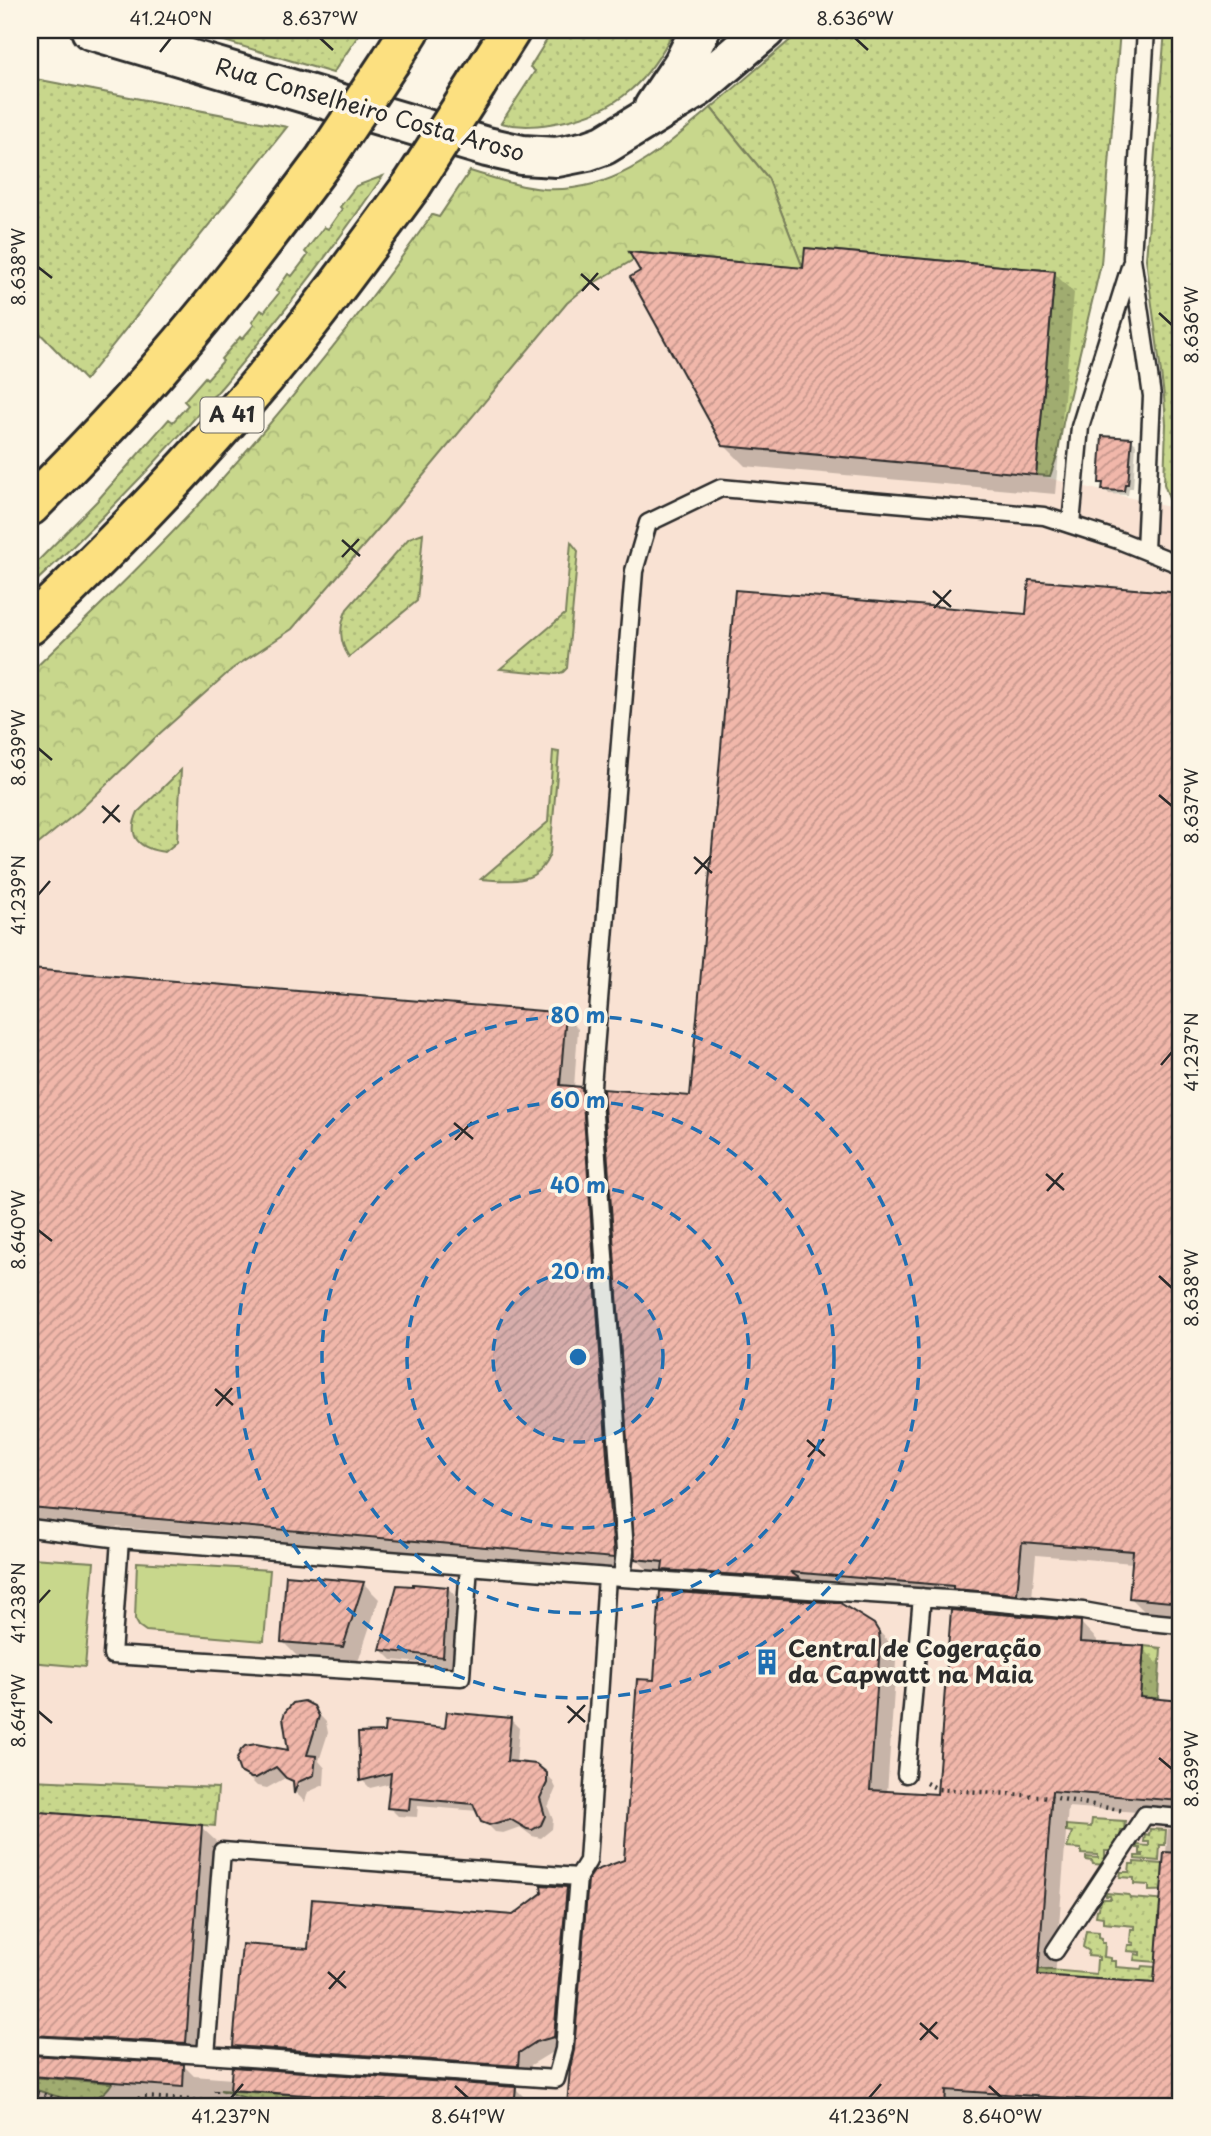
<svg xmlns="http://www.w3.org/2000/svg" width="1211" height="2136" font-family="'Playpen Sans',sans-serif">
  <defs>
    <pattern id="grass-dots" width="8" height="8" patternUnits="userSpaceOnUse" patternTransform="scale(1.75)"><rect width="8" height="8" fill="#c8d78c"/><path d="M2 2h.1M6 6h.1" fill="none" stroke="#acb979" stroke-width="1.8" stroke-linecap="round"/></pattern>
    <pattern id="forest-crowns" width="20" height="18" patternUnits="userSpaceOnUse" patternTransform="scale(1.75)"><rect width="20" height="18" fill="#c8d78c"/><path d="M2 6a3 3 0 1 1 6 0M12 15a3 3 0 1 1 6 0" fill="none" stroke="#acb979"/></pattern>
    <pattern id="building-hatch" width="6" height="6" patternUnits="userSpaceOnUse" patternTransform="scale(1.75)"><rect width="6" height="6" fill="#f1b7aa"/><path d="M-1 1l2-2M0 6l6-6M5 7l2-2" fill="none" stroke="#c3958b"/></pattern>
  </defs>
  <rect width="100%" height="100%" fill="#fcf5e5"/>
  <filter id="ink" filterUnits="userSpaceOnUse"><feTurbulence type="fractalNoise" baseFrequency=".0143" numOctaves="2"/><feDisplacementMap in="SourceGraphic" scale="14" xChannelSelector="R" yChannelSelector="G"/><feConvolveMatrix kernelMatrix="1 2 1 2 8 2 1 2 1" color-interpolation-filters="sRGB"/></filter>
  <g filter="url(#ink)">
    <!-- built -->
    <path fill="#f9e2d3" d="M629 252 803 268 1055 271 1036 475 1181 510V2106H30V851L80 810 158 735 232 669 292 629 397 507 567 303 585 288 633 260Z"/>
    <!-- grass -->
    <path fill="url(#grass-dots)" stroke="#7a815c" stroke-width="2" d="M187 30H296L297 34C318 31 339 26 360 33L333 73Z
      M553 30H674C649 81 618 111 561 122 540 126 522 128 501 123L535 71 530 67Z
      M802 30H1120L1101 264 1063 423 1058 453 1050 476 1036 475 1055 271 806 248 803 268 768 178 711 108Z
      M1165 30H1181V520L1171 504 1164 484 1166 424 1164 396 1146 259Z
      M30 78 287 127 85 380 30 323Z
      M383 176C281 325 162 465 30 587V569L97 501 169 419 173 422 188 405 184 401 205 377 207 379 223 361 221 359 240 337 242 339 254 325 252 322 261 310 264 312 279 293 276 291 288 274 292 276 308 255 305 252 324 227 328 229 342 209 340 207 356 186Z
      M423 533 417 601 349 657C339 641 339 627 347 609L409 538Z
      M571 542 578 551 567 668 563 672 556 674 500 669 565 614Z
      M553 751 559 752 550 853C539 886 509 881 481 879L548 822Z
      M181 770 177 842 165 852C140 849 126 838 138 812Z
      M1144 1646 1161 1648 1157 1712 1139 1710Z
      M30 1780 218 1788 215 1826 39 1812 35 1855H30Z
      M1092 1819 1125 1821 1124 1830H1121L1120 1837H1117L1116 1846H1114L1113 1851H1105V1859L1108 1860 1107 1865 1093 1864 1092 1861 1086 1860V1857L1098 1858V1855L1081 1854V1849L1067 1848 1072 1832 1066 1831V1825L1091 1827Z
      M1150 1829 1166 1830 1165 1845H1160L1159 1861 1135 1859V1856H1143V1854H1140V1848H1137V1845L1149 1846V1842H1144L1145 1834 1149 1835Z
      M1134 1862 1163 1864 1162 1878 1181 1880V1890L1149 1891V1885L1134 1884V1878L1120 1877 1121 1872H1129L1130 1864H1134Z
      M1106 1893 1129 1895 1130 1898 1181 1902V1904L1160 1903 1156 1962 1134 1960 1135 1954 1140 1955V1952L1127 1951 1128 1945H1134V1943L1130 1942 1131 1929H1135V1926L1103 1923V1917L1096 1916 1097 1910 1099 1909 1100 1899H1111L1110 1896H1106Z
      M1086 1931 1099 1932V1937L1102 1938V1943H1105L1104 1957 1111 1958V1961H1116V1967L1141 1969 1142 1966 1155 1967 1154 1983 1038 1975 1039 1969 1096 1974 1097 1960H1099V1957L1088 1956 1089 1951 1083 1947Z
      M30 2077 112 2083C93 2114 58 2096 30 2088Z
      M220 2090 299 2095 298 2106H271Z
      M314 2096 457 2106H313Z"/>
    <!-- forest -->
    <path fill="url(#forest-crowns)" stroke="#7a815c" stroke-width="2" d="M711 108 768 178 803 268 630 252 633 260 585 288 567 303 397 507 292 629 232 669 158 735 80 810 30 851V673C92 613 155 553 213 489 291 401 364 311 432 215L439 217 470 171C494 178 519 187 544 189 616 193 660 151 711 108Z"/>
    <!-- garden -->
    <path fill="#c8d78c" stroke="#7a815c" stroke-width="2" d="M30 1558 94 1562 85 1667 30 1662Z
      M137 1562 270 1570 264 1641 146 1631 139 1626 135 1619Z"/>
    <!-- shadow -->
    <path fill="#0003" fill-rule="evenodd" d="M805 270 1054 273 1074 293 1055 494 745 466 724 445Z
      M1131 440 1136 444 1133 488H1129L1128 495 1109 494 1100 482Z
      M1031 582 1181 595V1615L1145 1612 1131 1598 1133 1563 1036 1555 1031 1608 651 1573 636 1559 692 1098 1028 616Z
      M30 970 565 1015 578 1029 574 1088 581 1089 595 1102 626 1570 30 1520Z
      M363 1583 379 1599 358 1662 298 1657 282 1641Z
      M448 1588 458 1599 453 1666 392 1660 382 1650Z
      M1081 1623 1097 1640V1645L1143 1648 1159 1665 1157 1701 1181 1703V1818L1179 1815 1068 1807 1055 1978 1155 1985 1168 1829H1181V2106H568L572 2068 626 1862 656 1682 873 1625 890 1643 895 1650 896 1662 887 1793 939 1796Z
      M313 1708 326 1722 328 1733 319 1761 325 1768 324 1785 308 1792 305 1802 296 1793 295 1784 287 1777 267 1788 257 1786 246 1775 290 1752ZM303 1774 298 1789 295 1786Z
      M511 1720 519 1728 516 1764 543 1770 552 1780 556 1788 548 1807 553 1820 552 1829 541 1838 532 1836 520 1827 503 1833 495 1832 480 1817 478 1811 418 1806 417 1817 398 1816 389 1807 391 1783 370 1788 362 1780 447 1730Z
      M40 1814 201 1827 217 1842 201 2058 47 2049 39 2053 30 2045V1954Z
      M566 1888 579 1901 566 2050 549 2054 531 2065 530 2078 248 2058 235 2046 310 1951 513 1917Z
      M30 2057 184 2066 194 2076 232 2079 515 2088 533 2106H30Z"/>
    <!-- building -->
    <path fill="url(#building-hatch)" stroke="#2b2b2b" stroke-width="2" d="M805 248 1055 271 1036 475 723 446 630 277 640 271 629 252 803 268Z
      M1102 436 1132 438 1128 484H1125L1124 491 1102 490 1103 483H1099Z
      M1029 580 1181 593V1603L1129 1598 1133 1551 1022 1542 1017 1594 953 1589V1586L790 1572 801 1579 662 1570 663 1562 635 1559 603 1089 690 1096 735 590 1026 614Z
      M30 969 566 1013 560 1085 582 1087 614 1558 30 1508Z
      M286 1575 364 1582 343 1647 281 1642Z
      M413 1584 448 1587 443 1657 380 1650 397 1585 413 1586Z
      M660 1591 840 1603 874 1624 879 1632 880 1644 870 1790 937 1794 951 1610 1081 1621 1080 1642 1144 1646 1140 1697 1181 1701V1801L1052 1791 1038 1975 1154 1983 1164 1852 1181 1853V2106L946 2090 945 2106H567L570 2068 574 2050 588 1880 594 1871 624 1860 637 1679 654 1680Z
      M304 1701 314 1706 319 1716 307 1755 316 1756 314 1775 298 1782 294 1794 293 1781 286 1778 276 1767 256 1778H251L240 1772 236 1761 241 1750 245 1746 256 1744 288 1750 283 1718 285 1712 293 1703Z
      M447 1712 511 1718 507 1761 536 1764 547 1773V1783L540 1798 545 1816 541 1825 532 1830 527 1829 510 1819 489 1825 481 1822 473 1804 410 1798 409 1810 387 1808 391 1773 360 1781 358 1733 384 1732 385 1722 445 1728Z
      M39 1812 202 1825 186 2043 30 2035V1930Z
      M541 1885 567 1887 554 2037 536 2042 519 2053 518 2066 233 2046 242 1944 308 1949 312 1899 513 1915 542 1893Z
      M30 2055 184 2064 183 2087 30 2076Z
      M232 2067 516 2087 514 2106H469L230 2090Z"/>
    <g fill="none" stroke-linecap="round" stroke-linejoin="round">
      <!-- lane casing -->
      <g stroke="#2b2b2b" stroke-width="21">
        <path id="lane" d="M1071 524 1080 427 1131 264
          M1145 550 1152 396 1132 258 1146 30
          M30 1528 120 1539 622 1578 979 1601 1083 1611 1139 1621 1181 1625
          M120 1539 112 1655 461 1677 469 1566
          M622 1578 625 1551 592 1086 634 571 648 523 721 488 1044 516 1121 541 1181 565
          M906 1774 922 1597
          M578 1877 222 1851 206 2055 556 2079 564 2049 578 1877 588 1861 607 1577
          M1055 1951 1145 1815 1181 1818
          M30 2045 206 2055"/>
      </g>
      <!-- secondary casing -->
      <g stroke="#2b2b2b" stroke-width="44">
        <path id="secondary" d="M91 30 487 147 522 155 557 157 587 151 604 145 697 88 765 30
          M654 107 683 64 700 30"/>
      </g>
      <!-- highway casing -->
      <g stroke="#2b2b2b" stroke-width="44">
        <path id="highway" d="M391 60 410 30
          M477 84 511 30
          M30 506C78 458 125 409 169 357 224 294 275 226 325 159
          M30 625C124 536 213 443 294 342 335 291 373 238 412 185"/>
      </g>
      <!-- path -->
      <path stroke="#2b2b2b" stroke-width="4.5" stroke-dasharray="2 5" stroke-linecap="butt" d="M926 1783 938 1789 1052 1797 1124 1811
        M30 2091 85 2106 128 2105 142 2097 206 2101 216 2099 232 2100 261 2106
        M216 2099V2090"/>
      <!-- lane -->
      <use href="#lane" stroke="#fcf5e5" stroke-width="16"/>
      <!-- secondary -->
      <use href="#secondary" stroke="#fcf5e5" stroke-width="38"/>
      <!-- highway -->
      <use href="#highway" stroke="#fce080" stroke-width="38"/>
      <!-- highway-bridge casing -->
      <g stroke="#2b2b2b" stroke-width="44" stroke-linecap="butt">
        <path id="highway-bridge" d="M325 159 391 60
          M412 185 477 84"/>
      </g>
      <!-- highway-bridge -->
      <use href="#highway-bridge" stroke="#fce080" stroke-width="38"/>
    </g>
  </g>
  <!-- ticks -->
  <path fill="none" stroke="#2b2b2b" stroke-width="2.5" d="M320 38 333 50M855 38 868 50M160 52 171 38M38 267 52 278M581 274 599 290M582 291 598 273M1159 313 1172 325M342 540 360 556M342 557 359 539M933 591 951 607M934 608 951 590M38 748 52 760M1159 795 1172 806M102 806 120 822M103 823 119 805M694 857 712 873M695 874 711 856M38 895 50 881M1161 1065 1172 1052M454 1123 473 1139M455 1140 472 1122M1046 1174 1064 1190M1047 1191 1063 1173M38 1230 52 1241M1159 1276 1172 1288M215 1389 233 1405M216 1406 232 1388M807 1440 825 1456M808 1457 824 1439M38 1603 50 1590M567 1706 585 1722M38 1711 52 1723M568 1723 585 1705M1159 1758 1172 1769M328 1972 346 1988M329 1989 345 1971M920 2023 938 2039M920 2040 937 2022M455 2086 468 2098M989 2086 1002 2098M231 2098 243 2084M869 2098 881 2084"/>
  <!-- distance rings -->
  <circle cx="578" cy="1357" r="85" fill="#1f6fb2" fill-opacity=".12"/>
  <g fill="none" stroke="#1f6fb2" stroke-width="3.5" stroke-dasharray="12 9">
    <circle cx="578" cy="1357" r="85"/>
    <circle cx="578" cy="1357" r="171"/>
    <circle cx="578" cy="1357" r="256"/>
    <circle cx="578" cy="1357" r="341"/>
  </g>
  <!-- icons -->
  <defs>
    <g id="building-bare" transform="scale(2.1)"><path d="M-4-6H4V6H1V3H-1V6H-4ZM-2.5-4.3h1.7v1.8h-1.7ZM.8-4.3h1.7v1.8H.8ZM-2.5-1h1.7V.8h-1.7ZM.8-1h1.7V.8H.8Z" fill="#1f6fb2" stroke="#fcf5e5" stroke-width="2.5" paint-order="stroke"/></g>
  </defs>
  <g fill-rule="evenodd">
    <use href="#building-bare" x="767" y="1662"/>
  </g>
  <g text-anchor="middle" stroke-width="7" stroke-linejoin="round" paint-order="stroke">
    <!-- shield labels -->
    <rect fill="#fcf5e5" stroke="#6a6863" stroke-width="2" x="200.5" y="397.5" width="63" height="35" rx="5"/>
    <g font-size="21" font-weight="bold" fill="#2b2b2b">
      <text x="232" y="422">A 41</text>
    </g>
    <!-- street labels -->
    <g font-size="23" fill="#2b2b2b" stroke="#fcf5e5">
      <text transform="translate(370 110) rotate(16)" y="8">Rua Conselheiro Costa Aroso</text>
    </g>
    <!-- poi labels -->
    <g font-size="23" font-weight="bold" fill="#2b2b2b" stroke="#fcf5e5" text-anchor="start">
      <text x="788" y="1657">Central de Cogeração<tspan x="788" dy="26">da Capwatt na Maia</tspan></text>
    </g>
  </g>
  <circle cx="578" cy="1357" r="10" fill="#1f6fb2" stroke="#fcf5e5" stroke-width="3.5"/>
  <g font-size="21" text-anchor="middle" font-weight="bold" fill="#1f6fb2" stroke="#fcf5e5" stroke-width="7" stroke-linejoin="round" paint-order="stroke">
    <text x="578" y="1023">80 m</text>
    <text x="578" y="1108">60 m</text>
    <text x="578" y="1193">40 m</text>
    <text x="578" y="1279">20 m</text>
  </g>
  <!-- margin -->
  <rect width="1211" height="2136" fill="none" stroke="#fcf5e5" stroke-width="77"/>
  <rect x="38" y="38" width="1134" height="2060" fill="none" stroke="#2b2b2b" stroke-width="2.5"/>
  <g font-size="18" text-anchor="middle" fill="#2b2b2b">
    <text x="171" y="25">41.240°N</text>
    <text x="320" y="25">8.637°W</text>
    <text x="855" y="25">8.636°W</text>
    <text transform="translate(19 267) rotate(-90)" y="6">8.638°W</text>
    <text transform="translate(1192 325) rotate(-90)" y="6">8.636°W</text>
    <text transform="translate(19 748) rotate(-90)" y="6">8.639°W</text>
    <text transform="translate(1192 806) rotate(-90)" y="6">8.637°W</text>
    <text transform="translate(19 895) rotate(-90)" y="6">41.239°N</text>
    <text transform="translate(1192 1052) rotate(-90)" y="6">41.237°N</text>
    <text transform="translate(19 1230) rotate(-90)" y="6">8.640°W</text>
    <text transform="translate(1192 1288) rotate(-90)" y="6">8.638°W</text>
    <text transform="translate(19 1603) rotate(-90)" y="6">41.238°N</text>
    <text transform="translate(19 1711) rotate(-90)" y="6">8.641°W</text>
    <text transform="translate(1192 1769) rotate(-90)" y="6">8.639°W</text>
    <text x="231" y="2123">41.237°N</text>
    <text x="468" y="2123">8.641°W</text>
    <text x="869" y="2123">41.236°N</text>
    <text x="1002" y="2123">8.640°W</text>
  </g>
</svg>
